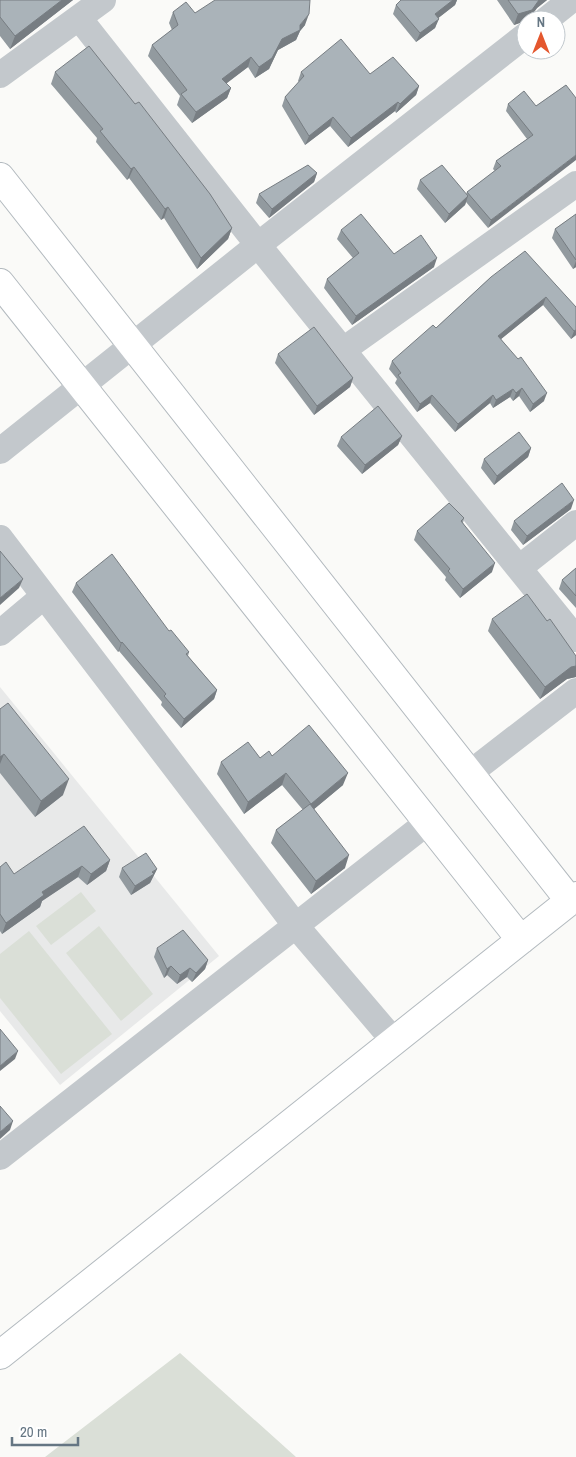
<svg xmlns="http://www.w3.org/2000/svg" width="576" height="1457" font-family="'Archivo Narrow',sans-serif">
  <rect width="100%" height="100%" fill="#fafaf8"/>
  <!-- built -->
  <path fill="#e8e9e9" d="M0 687 219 956 60 1085 0 1011Z"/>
  <!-- green -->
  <path fill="#dadfd7" d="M81 892 96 911 51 945 36 926Z
    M99 926 153 994 121 1021 66 953Z
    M29 931 112 1034 61 1074 0 998V954Z
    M180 1353 296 1457H45Z"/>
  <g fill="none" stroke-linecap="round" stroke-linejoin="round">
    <!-- secondary casing -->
    <g stroke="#b3babf" stroke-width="30">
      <path id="secondary" d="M0 177 570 901
        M0 283 521 940
        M0 1355 576 896"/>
    </g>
    <!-- street -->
    <path stroke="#c3c8cc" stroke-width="26" d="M79 18 258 245 576 639
      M546 20 571 0
      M0 75 103 0
      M343 350 576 184
      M0 451 258 245 526 35
      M0 538 296 926 394 1041
      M519 568 576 523
      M0 633 44 596
      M470 773 576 691
      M0 1157 428 822"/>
    <!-- secondary -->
    <use href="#secondary" stroke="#fff" stroke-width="28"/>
  </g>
  <!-- wall -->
  <path fill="#929a9f" d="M0 0H73L10 49 0 36Z
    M401 0H457L455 5 438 18 435 28 416 42 393 14 396 5Z
    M497 0H547L537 8 528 20H526L514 25Z
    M173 12 195 13 305 25 300 31 296 40 278 50 269 69 255 78 248 67 226 83 231 88 227 98 192 123 177 105 180 96 148 56 152 45 172 30 169 23Z
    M55 72 232 228 228 239 197 269 164 218 161 220 129 178 127 180 96 142 97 138 51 84Z
    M301 72 370 74 419 86 416 95 396 113 395 111 348 147 330 126 305 145 282 106 285 97 299 82 298 81Z
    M566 85 488 228 466 202 465 205 445 223 417 189 420 180 466 194 467 192 495 171 493 169 496 161 527 139 506 111 508 104 536 106Z
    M317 173 314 182 269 218 256 203 259 194Z
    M576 214V267L573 269 552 238 555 229Z
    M341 230 394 254 434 267 352 325 324 288 327 279 353 258 337 239Z
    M491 277 576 307V335L571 339 543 305 501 339 544 401 530 412 519 396 513 401 510 397 493 408 490 403 455 432 430 403 417 412 395 383 397 379 389 369 392 361 436 328Z
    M278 354 353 378 350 387 314 415 275 363Z
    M402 436 398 445 362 474 337 446 341 437Z
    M531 448 528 457 494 485 481 468 484 459Z
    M571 509 523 545 511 530 514 521Z
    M464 518 463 523 492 572 460 598 445 580 446 577 414 540 417 531Z
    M576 568V608L559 589 562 580Z
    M76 583 169 631 189 652 188 656 217 690 214 699 181 728 161 705 162 702 119 651 118 652 72 592Z
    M492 619 547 621 576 656V677L567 679 540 699 488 631Z
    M0 709 63 795 35 817 0 773Z
    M272 756 343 785 314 809 345 868 311 894 271 843 276 830 303 810 282 785 244 814 217 774 221 762 260 758Z
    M110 860 106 871 87 885 78 877 42 901 40 907 2 934 0 931V867L14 874Z
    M122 868 157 869 150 883 131 895 119 877Z
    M157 948 208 960 205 969 192 982 187 977 177 984 167 975 164 978 154 957Z"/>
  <!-- shaded-wall -->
  <path fill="#777d82" d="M62 0H73L10 49 15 36Z
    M453 0H457L455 5 432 23 435 14Z
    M539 0H547L537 8 528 20H526V21L514 25 518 14Z
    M309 14 305 25 300 31 296 40 278 50 269 69 255 78 259 67 282 39 300 25Z
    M439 19 435 28 416 42 420 33Z
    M251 57 248 67 218 90 222 79Z
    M419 86 416 95 396 113 400 104Z
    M231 88 227 98 192 123 196 112Z
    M398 102 395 111 348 147 351 138Z
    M333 117 330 126 305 145 309 136Z
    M576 155V160L488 228 491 220Z
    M134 167 129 178 127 180 131 169Z
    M317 173 314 182 269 218 272 209Z
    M468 196 465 205 445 223 449 214Z
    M168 207 164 218 161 220 165 209Z
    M232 228 228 239 197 269 201 258Z
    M437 258 434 267 352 325 356 316Z
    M576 261V267L573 269Z
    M546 297 543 305 495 344 498 336Z
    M576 330V335L571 339 574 331Z
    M353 378 350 387 314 415 317 406Z
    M522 388 519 396 513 401 516 393Z
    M513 389 510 397 493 408 496 400Z
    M547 393 544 401 530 412 533 404Z
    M432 395 430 403 417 412 420 404Z
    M493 395 490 403 455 432 458 424Z
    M402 436 398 445 362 474 365 465Z
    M531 448 528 457 494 485 497 476Z
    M574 500 571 509 523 545 527 536Z
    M495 563 492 572 460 598 463 589Z
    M23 579 19 588 0 605V598Z
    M122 642 119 651 118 652 121 643Z
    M576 666V677L567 679 540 699 545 687 571 667Z
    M217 690 214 699 181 728 184 719Z
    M4 754 0 764V757Z
    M286 773 282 785 244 814 248 802Z
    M348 773 343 785 307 815 311 804Z
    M69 779 63 795 35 817 41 801Z
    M349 855 345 868 311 894 316 881Z
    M110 860 106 871 87 885 91 874Z
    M82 866 78 877 42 901 40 907 2 934 6 923 42 892Z
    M157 869 150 883 131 895 135 886Z
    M208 960 205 969 192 982 196 973Z
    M171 966 167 975 164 978 167 969Z
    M190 968 187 977 177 984 180 975Z
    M18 1051 15 1059 0 1071V1066Z
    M13 1121 10 1130 0 1139V1132Z"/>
  <!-- building -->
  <path fill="#aab3b9" stroke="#777d82" d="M0 0H62L15 36 0 17Z
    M215 0H310L309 14 300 25V30L282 39 272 58 259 67 251 57 222 79 231 88 196 112 181 94 187 90 152 45 178 25 173 12 186 2 195 13Z
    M401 0H453L435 14 439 19 420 33 396 5Z
    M508 0H539L532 10 518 14Z
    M341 39 370 74 393 57 419 86 400 104 398 102 351 138 333 117 309 136 285 97 304 76 301 72Z
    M89 46 135 104 139 102 210 194 232 228 201 258 168 207 165 209 134 167 131 169 100 131 103 129 55 72Z
    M566 85 576 98V155L491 220 467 192 501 166 496 161 533 135 508 104 524 91 536 106Z
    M308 165 317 173 272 209 259 194Z
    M442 165 468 196 449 214 420 180Z
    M361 214 394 254 421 235 437 258 356 316 327 279 359 253 341 230Z
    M576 214V260L555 229Z
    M525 251 576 307V330L574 331 546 297 498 336 518 359 521 357 547 393 533 404 522 388 516 393 513 389 496 400 493 395 458 424 432 395 420 404 398 375 401 373 392 361 433 325 436 328 491 277Z
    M314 327 353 378 317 406 278 354Z
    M378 406 402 436 365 465 341 437Z
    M519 432 531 448 497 476 484 459Z
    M562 483 574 500 527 536 514 521Z
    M449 503 464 518 461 521 495 563 463 589 448 571 450 569 417 531Z
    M0 551 23 579 0 598Z
    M112 554 169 631 171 630 189 652 186 654 217 690 184 719 164 696 166 694 122 642 121 643 76 583Z
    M576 568V596L562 580Z
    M527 594 547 621 550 619 576 656V666L571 667 545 687 492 619Z
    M8 703 69 779 41 801 4 754 0 757V709Z
    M309 725 348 773 311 804 286 773 248 802 221 762 248 742 260 758 269 751 272 756Z
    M310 804 349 855 316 881 276 830Z
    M84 826 110 860 91 874 82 866 42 892 44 895 6 923 0 914V867L6 862 14 874Z
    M146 853 157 869 152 872 154 874 135 886 122 868Z
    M183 930 208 960 196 973 190 968 180 975 171 966 167 969 157 948Z
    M0 1029 18 1051 0 1066Z
    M0 1106 13 1121 0 1132Z"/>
  <!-- north arrow -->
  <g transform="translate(541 35)"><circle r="24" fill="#ffffff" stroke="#c1c8cd"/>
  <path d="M0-4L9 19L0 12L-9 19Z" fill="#e4572e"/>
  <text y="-8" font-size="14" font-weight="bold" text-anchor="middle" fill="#657683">N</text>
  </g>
  <!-- scale -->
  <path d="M12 1437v8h66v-8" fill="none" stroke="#657683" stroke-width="2.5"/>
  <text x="20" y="1437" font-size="15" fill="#657683" stroke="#ffffff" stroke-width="4" paint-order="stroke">20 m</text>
</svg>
